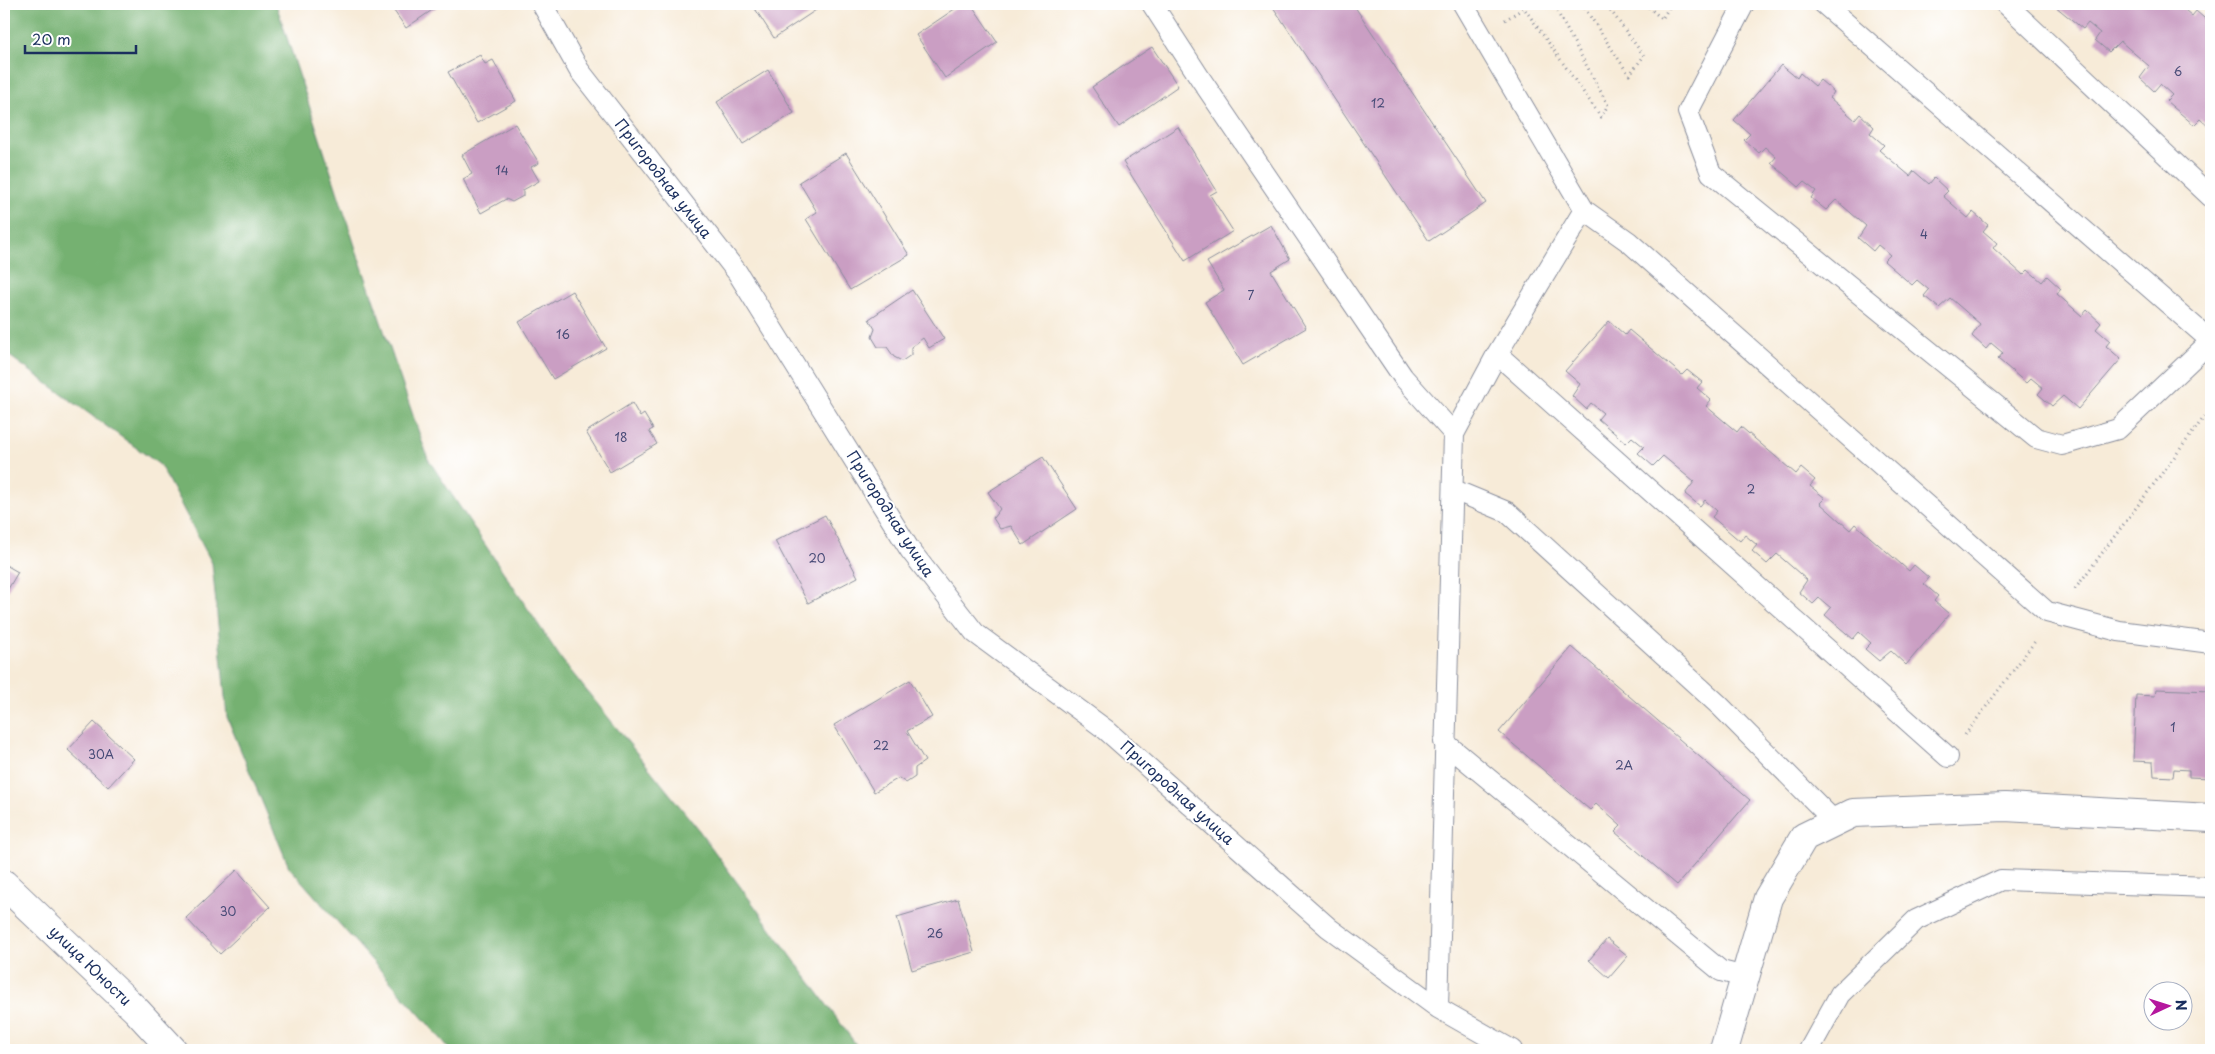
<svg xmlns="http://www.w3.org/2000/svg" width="2215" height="1054" font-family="'Playpen Sans',sans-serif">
  <rect width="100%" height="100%" fill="#fff"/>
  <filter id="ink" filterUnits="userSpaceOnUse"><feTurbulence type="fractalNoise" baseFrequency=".02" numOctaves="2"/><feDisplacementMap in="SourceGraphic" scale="10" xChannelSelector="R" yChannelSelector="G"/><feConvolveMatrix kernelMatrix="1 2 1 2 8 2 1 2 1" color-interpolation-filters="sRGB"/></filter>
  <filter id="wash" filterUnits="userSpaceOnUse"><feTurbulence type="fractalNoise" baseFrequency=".0096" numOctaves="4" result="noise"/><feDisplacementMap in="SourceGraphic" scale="20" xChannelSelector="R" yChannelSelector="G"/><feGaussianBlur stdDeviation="1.12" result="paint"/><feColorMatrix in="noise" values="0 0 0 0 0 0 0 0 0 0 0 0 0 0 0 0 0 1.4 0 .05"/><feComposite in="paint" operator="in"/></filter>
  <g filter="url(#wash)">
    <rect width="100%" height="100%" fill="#f7ebd8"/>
    <!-- forest -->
    <path fill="#74b171" stroke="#487068" d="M4 4H276L357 252 428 459 562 660 698 829 860 1050H451L289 867 227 717 212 563 160 465 4 352Z"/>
    <g id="blocks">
      <!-- building -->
      <path fill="#ca9ec3" d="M389 4H441L406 28Z
        M752 4H825L774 38Z
        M962 4H971L997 42 945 78 916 35Z
        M1271 4H1353L1486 203 1429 241Z
        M2056 4H2178L2192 16 2196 11 2211 24V129L2200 119 2194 125 2166 101 2172 95 2160 84 2154 91 2140 78 2149 66 2120 41 2109 52 2095 40 2100 33 2088 23 2083 29 2055 6Z
        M1152 47 1178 86 1119 127 1092 87Z
        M480 55 485 64 493 60 516 101 477 123 448 72Z
        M1781 65 1797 78 1800 73 1815 86 1820 80 1834 92 1830 98 1855 120 1860 114 1874 127 1870 133 1884 145 1879 150 1910 176 1914 171 1929 184 1934 178 1948 191 1943 196 1968 218 1973 212 1988 225 1983 231 1997 243 1993 248 2023 275 2028 270 2042 282 2047 276 2061 289 2057 294 2082 316 2087 310 2101 323 2096 329 2110 341 2106 346 2121 359 2078 409 2063 396 2052 406 2038 394 2043 388 2031 378 2026 383 1998 359 2003 353 1991 343 1986 349 1972 336 1980 324 1950 298 1939 308 1924 296 1929 290 1917 280 1912 285 1884 261 1890 255 1878 245 1873 251 1858 238 1866 226 1836 200 1826 210 1811 198 1816 191 1804 182 1799 187 1771 163 1776 157 1765 147 1759 153 1744 140 1750 134 1734 120Z
        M768 70 794 113 743 144 717 102Z
        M515 124 539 163 531 167 539 181 523 190V196L512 202 506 199 481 213 463 179 472 174 462 155Z
        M1178 127 1217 191 1210 195 1233 231 1185 261 1123 162Z
        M846 153 909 255 850 290 806 219 817 212 799 182Z
        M1271 225 1290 259 1271 271 1306 328 1243 365 1205 302 1224 290 1207 262Z
        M912 290 944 339 929 348 923 338 911 347V355L902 361 894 357 887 347H878L872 337 875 329 869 319Z
        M572 291 606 348 553 379 519 322Z
        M1609 321 1625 335 1629 330 1682 375 1687 370 1702 382 1697 388 1711 400 1706 406 1737 432 1741 427 1796 474 1801 468 1815 480 1810 486 1825 498 1820 503 1850 530 1855 524 1909 571 1914 565 1929 578 1924 584 1938 596 1934 601 1949 614 1906 665 1891 651 1879 661 1865 649 1871 643 1859 632 1853 639 1825 615 1831 608 1819 598 1813 604 1799 592 1807 580 1777 554 1767 564 1752 551 1757 545 1745 535 1740 541 1712 517 1717 511 1705 500 1700 506 1685 494 1694 482 1663 456 1653 466 1638 453 1644 447 1632 437 1626 443 1598 419 1603 413 1591 403 1586 409 1572 396 1580 384 1565 371Z
        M632 403 640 417 644 414 653 429 649 431 657 444 610 472 586 432Z
        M1043 457 1077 509 1023 545 1011 526 1000 529 993 518 1000 509 988 492Z
        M825 515 858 577 808 603 775 541Z
        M4 564 18 572 4 596Z
        M1572 647 1750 800 1677 885 1615 832 1621 826 1596 804 1590 810 1499 732Z
        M910 680 932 717 907 731 925 761 915 768V777L906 783 899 778 874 792 834 725Z
        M2156 689 2211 691V778L2189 777V770L2174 769 2173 777 2154 776 2153 762 2133 761 2136 695 2155 696Z
        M94 722 134 759 108 787 68 750Z
        M237 870 270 907 220 954 186 918Z
        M958 899 974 952 912 970 897 917Z
        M1607 939 1628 956 1609 978 1589 960Z"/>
    </g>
  </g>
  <g filter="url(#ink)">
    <use href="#blocks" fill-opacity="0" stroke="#898d9b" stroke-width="1"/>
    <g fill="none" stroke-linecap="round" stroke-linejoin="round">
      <!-- service casing -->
      <g stroke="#898d9b" stroke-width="22">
        <path id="service" d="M542 4 579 70 737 272 910 550 975 633 1105 729 1329 928 1438 1008 1512 1050
          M1152 4 1200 78 1403 377 1454 434
          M1463 4 1584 210 1629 242 2047 612 2119 631 2211 643
          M1744 4 1688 112 1711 173 2036 438 2062 445 2118 429 2211 341
          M1824 4 2210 340
          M2006 4 2211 197
          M1497 354 1948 757
          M1454 490 1507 512 1719 705 1835 822
          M1444 742 1721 971 1745 977
          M1438 1008 1454 434 1497 354 1584 210
          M1809 1050 1840 994 1916 920 2001 880 2211 887"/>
      </g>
      <!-- minor casing -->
      <g stroke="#898d9b" stroke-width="30">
        <path id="minor" d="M4 884 136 1010 173 1050
          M1724 1050 1768 898 1804 837 1853 813 2005 807 2211 818"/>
      </g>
      <!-- path -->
      <path stroke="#898d9b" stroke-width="3" stroke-dasharray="1 4" stroke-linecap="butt" d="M1582 4 1629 75 1644 56 1606 4
        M1645 4 1662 19 1671 4
        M1505 20 1524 8 1601 117 1608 105 1553 4
        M2075 589 2211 408
        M1965 735 2036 640"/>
      <!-- service -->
      <use href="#service" stroke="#fff" stroke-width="20"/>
      <!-- minor -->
      <use href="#minor" stroke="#fff" stroke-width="28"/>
    </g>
  </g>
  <g text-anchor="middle" stroke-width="4" stroke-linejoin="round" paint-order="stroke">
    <!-- number labels -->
    <g font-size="12" fill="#474b77">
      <text x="2178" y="76">6</text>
      <text x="1378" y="108">12</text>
      <text x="502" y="175">14</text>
      <text x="1924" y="239">4</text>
      <text x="1251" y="300">7</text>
      <text x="563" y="339">16</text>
      <text x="621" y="442">18</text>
      <text x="1751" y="494">2</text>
      <text x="817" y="563">20</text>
      <text x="2173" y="732">1</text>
      <text x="881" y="750">22</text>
      <text x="101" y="759">30А</text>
      <text x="1624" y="770">2А</text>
      <text x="228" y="916">30</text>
      <text x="935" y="938">26</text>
    </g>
    <!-- street labels -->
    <g font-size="15" fill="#1b2f5e" stroke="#fff">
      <text transform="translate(663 179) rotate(52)" y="5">Пригородная улица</text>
      <text transform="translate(890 514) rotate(57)" y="5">Пригородная улица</text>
      <text transform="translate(1177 793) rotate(42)" y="5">Пригородная улица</text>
      <text transform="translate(90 966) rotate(44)" y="5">улица Юности</text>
    </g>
  </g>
  <!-- margin -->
  <rect width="2215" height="1054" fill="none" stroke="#fff" stroke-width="20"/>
  <!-- north arrow -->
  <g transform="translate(2168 1006) rotate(86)"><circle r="24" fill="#ffffff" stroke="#a4acbf"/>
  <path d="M0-4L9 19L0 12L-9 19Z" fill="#b5179e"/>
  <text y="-8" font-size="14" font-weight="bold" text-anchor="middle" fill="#1b2f5e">N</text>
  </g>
  <!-- scale -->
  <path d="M25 45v8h111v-8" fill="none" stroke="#1b2f5e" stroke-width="2.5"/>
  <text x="32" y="45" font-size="15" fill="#1b2f5e" stroke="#ffffff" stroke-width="4" paint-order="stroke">20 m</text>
</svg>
